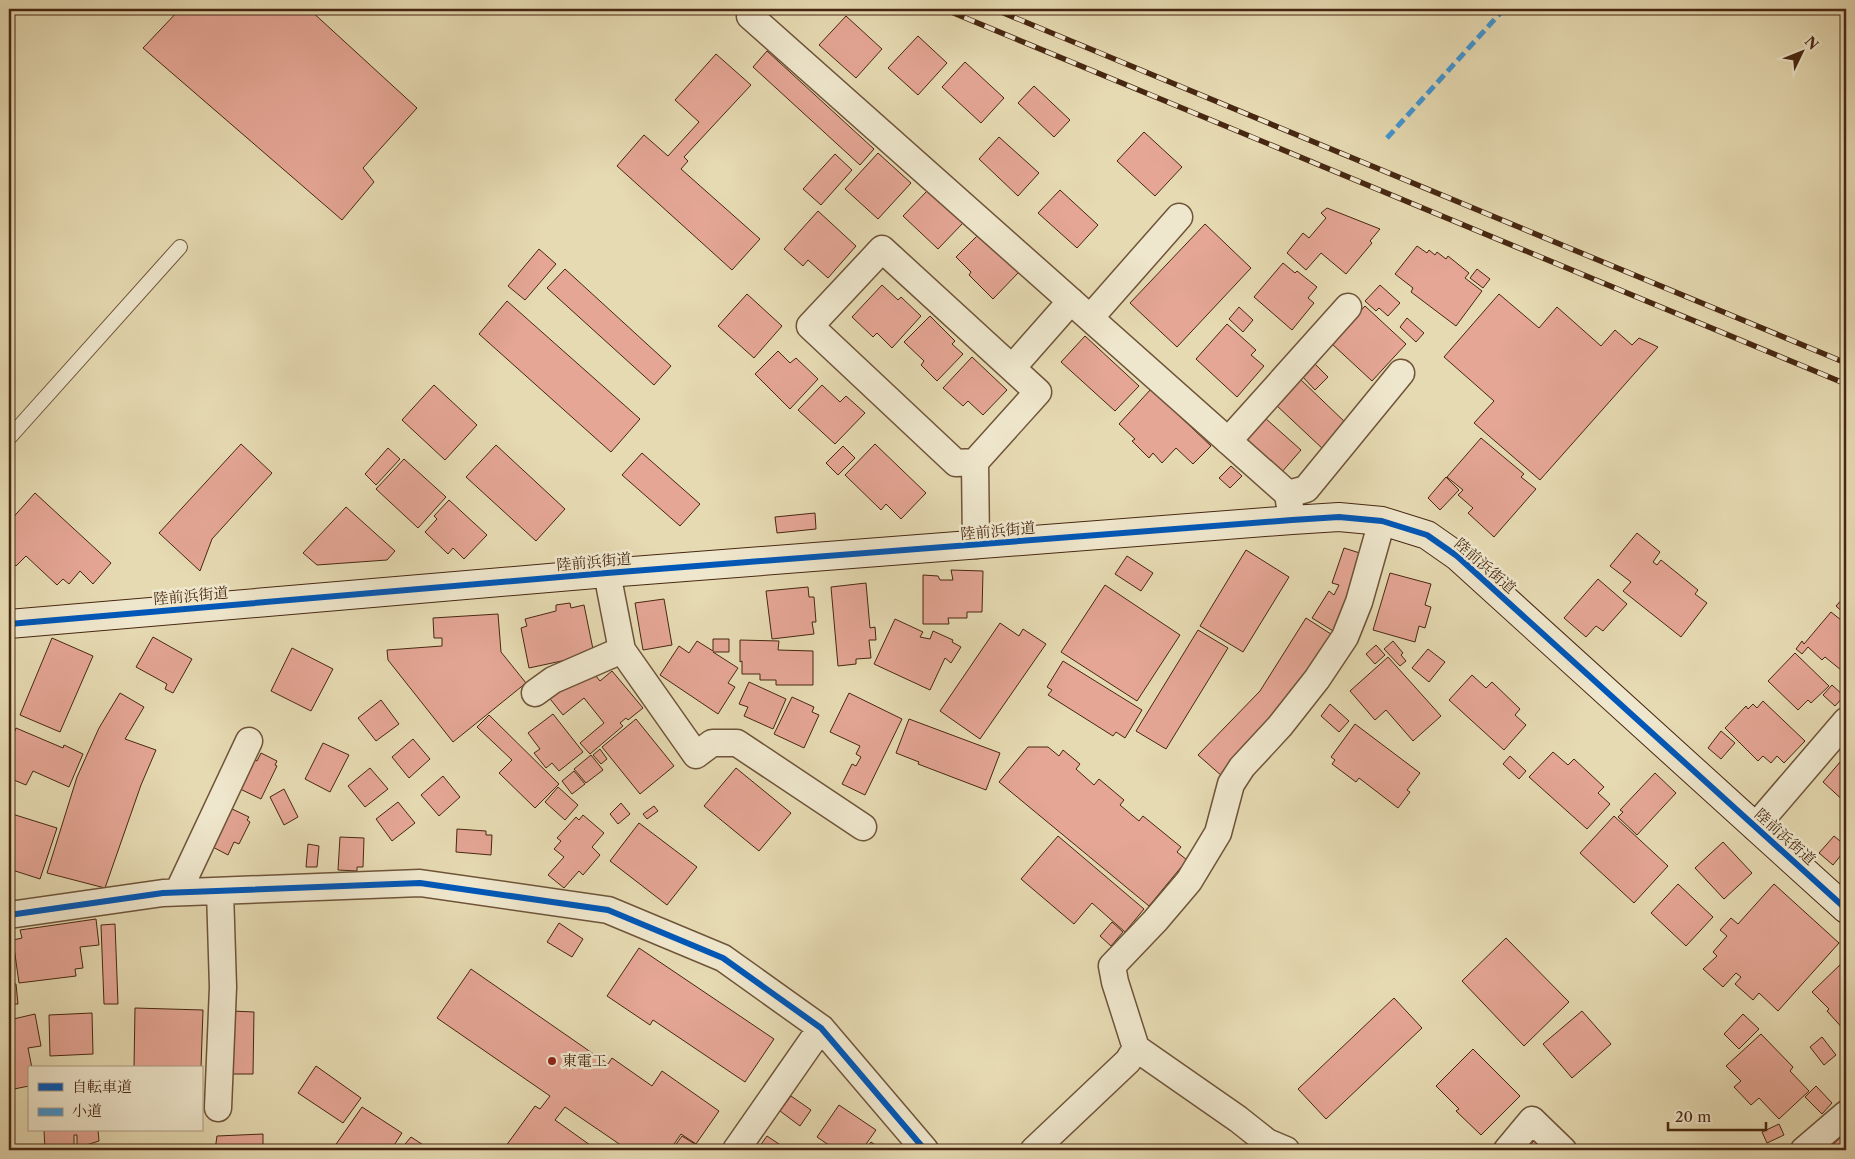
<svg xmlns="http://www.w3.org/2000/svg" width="1855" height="1159" font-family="'Libre Caslon Text','Noto Serif JP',serif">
  <rect width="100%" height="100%" fill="#e6dab2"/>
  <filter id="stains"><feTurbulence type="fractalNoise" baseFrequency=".004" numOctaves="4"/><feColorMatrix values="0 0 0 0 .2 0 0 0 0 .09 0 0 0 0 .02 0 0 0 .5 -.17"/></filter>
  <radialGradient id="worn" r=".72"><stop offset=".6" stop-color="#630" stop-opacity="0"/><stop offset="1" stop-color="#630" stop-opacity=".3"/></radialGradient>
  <!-- building -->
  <path fill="#e5a695" stroke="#472711" d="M180 9H309L417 108 363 168 374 182 342 220 143 48Z
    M846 16 882 49 856 78 819 45Z
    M918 36 947 63 918 95 888 68Z
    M767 51 874 149 860 165 753 67Z
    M716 54 751 85 684 157 688 161 681 169 760 239 732 270 617 166 644 135 668 156 699 122 675 100Z
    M965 62 1004 98 981 123 942 87Z
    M1034 86 1070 120 1054 137 1018 103Z
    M1144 132 1182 167 1155 196 1117 161Z
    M999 137 1039 173 1018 196 979 159Z
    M878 153 911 183 878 219 845 189Z
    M835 154 852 170 821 205 803 189Z
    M928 190 963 223 938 249 903 216Z
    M1060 190 1098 225 1077 248 1038 213Z
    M1327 208 1380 229 1370 241 1372 243 1346 274 1321 253 1306 270 1287 253 1303 233 1309 238 1326 218 1321 213Z
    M818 211 856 246 828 278 808 260 803 266 784 249Z
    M1205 224 1251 268 1177 347 1130 303Z
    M980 233 1019 272 993 299 969 275 971 272 956 257Z
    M1417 246 1427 253 1429 250 1435 255 1437 252 1446 259 1448 256 1469 273 1465 278 1482 291 1456 326 1411 292 1413 288 1395 274Z
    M539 249 556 264 525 300 508 286Z
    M1283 263 1295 273 1297 271 1317 287 1308 298 1314 303 1292 330 1254 297Z
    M565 269 671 366 654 385 547 288Z
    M1477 269 1490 279 1483 288 1470 278Z
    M882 285 898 300 901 297 921 316 892 348 877 333 873 337 852 317Z
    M1380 285 1400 303 1388 316 1379 308 1376 311 1365 301Z
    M747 294 782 326 754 358 718 326Z
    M1499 294 1539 328 1557 307 1601 346 1615 330 1632 345 1639 338 1658 347 1540 480 1474 423 1494 401 1444 357Z
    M507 301 640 419 611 452 479 334Z
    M1365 306 1406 344 1372 381 1331 343Z
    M1239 307 1253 320 1243 332 1229 319Z
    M930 316 955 341 952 344 963 354 937 381 921 365 924 361 904 342Z
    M1407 318 1424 333 1416 342 1400 327Z
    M1227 324 1256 350 1251 355 1264 366 1237 397 1196 359Z
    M1085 336 1139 386 1115 411 1061 362Z
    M778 351 790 363 796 358 818 379 790 409 755 374Z
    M972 357 1007 390 983 415 968 401 963 406 943 388Z
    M1313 362 1328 377 1315 390 1300 374Z
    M1299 378 1347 424 1324 450 1275 404Z
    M434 385 477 425 445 460 402 420Z
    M822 385 840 402 846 396 865 413 835 444 798 410Z
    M1151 389 1211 446 1193 464 1176 448 1162 463 1153 453 1149 458 1132 441 1135 439 1119 424Z
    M1265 418 1301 450 1281 473 1245 440Z
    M1481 438 1524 474 1521 477 1536 489 1494 537 1468 513 1473 508 1458 495 1463 490 1447 477Z
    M241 444 272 473 212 539 200 571 159 533Z
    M875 444 926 493 901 519 886 504 881 510 845 475Z
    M496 445 565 509 536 541 466 477Z
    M843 446 855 458 838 475 826 463Z
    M388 448 400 459 376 485 365 474Z
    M642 453 700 504 680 526 622 475Z
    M404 459 446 497 418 528 376 489Z
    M1231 466 1242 476 1230 488 1219 478Z
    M1446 477 1459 490 1440 510 1428 498Z
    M35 493 111 563 93 584 80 571 69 584 63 579 57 585 26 556 16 566 9 560V522Z
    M449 500 487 535 464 559 453 548 448 554 425 532 437 519 434 516Z
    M346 507 395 551 387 560 317 565 303 553Z
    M815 513 816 529 777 533 775 517Z
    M1637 533 1660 552 1653 562 1657 565 1661 560 1698 590 1695 594 1707 603 1681 637 1623 591 1631 582 1610 566Z
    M1344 548 1366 555 1338 634 1312 618 1329 591 1334 595 1339 585 1332 583Z
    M1246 550 1289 577 1243 652 1200 626Z
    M1127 556 1153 573 1141 591 1115 574Z
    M951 570 983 571 982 612H967V618H948L949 624H923V575L938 576 940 580H953Z
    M1390 573 1431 584 1425 605 1431 607 1425 628 1419 626 1415 642 1373 630Z
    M1598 579 1627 604 1603 631 1596 626 1586 637 1564 618Z
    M866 583 870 628 875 627 876 640H869L871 658 856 659V664L838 666 831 587Z
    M1105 585 1180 635 1137 701 1061 652Z
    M808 587 809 597H814L816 622H812L814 634 772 639 766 591Z
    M1846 595V615L1836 606Z
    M664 599 672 645 643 650 635 603Z
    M570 603 571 608 584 605 594 654 529 668 521 628 527 626 525 619 556 611V605Z
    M1831 612 1846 624V674L1825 657 1822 660 1808 647 1802 654 1796 649 1802 641 1804 644Z
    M498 614 501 652 526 683 453 742 388 660 387 650 442 646V638H434L433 618Z
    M1306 618 1334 636 1289 709 1223 777 1198 755 1260 691Z
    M895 619 923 632 920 637 930 639 933 631 953 640 952 642 961 647 951 663 945 658 930 690 874 664Z
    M1000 623 1019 636 1023 629 1046 644 980 739 940 711Z
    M1198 630 1228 648 1166 749 1136 731Z
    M153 637 192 659 173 693 165 689 167 684 136 667Z
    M52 638 93 656 60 732 20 715Z
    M713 639H729V652H713L738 668 728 683 735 687 718 714 660 675 679 646 689 653 697 641 713 651Z
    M740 640 779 641 778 650 813 651V685H776V680H760V674H742V661L740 662Z
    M1393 641 1403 653 1401 655 1406 661 1400 666 1384 649Z
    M1376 645 1385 655 1375 664 1366 654Z
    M292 648 333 669 311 711 271 691Z
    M1428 649 1445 662 1429 682 1412 668Z
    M1795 653 1829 686 1811 703 1808 700 1798 710 1768 681Z
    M1388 657 1441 716 1413 741 1386 710 1375 720 1350 691Z
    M1063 661 1142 710 1125 738 1116 732 1113 736 1048 695 1052 690 1047 687Z
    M591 670 600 681 612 671 643 708 628 720 626 718 620 723 623 726 590 754 580 743 604 723 584 698 563 715 547 695Z
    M1472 675 1486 688 1492 682 1520 709 1515 715 1526 725 1504 750 1449 700Z
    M749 682 786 699 773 729 744 716 748 707 739 704Z
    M1832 685 1844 696 1835 706 1823 695Z
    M120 693 144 707 125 739 156 750 141 785 105 888 47 873 77 777 99 728Z
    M849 693 902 719 865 795 842 784 852 764 856 766 861 757 856 754 860 746 830 732Z
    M792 697 814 707 812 712 819 715 804 748 774 734Z
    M381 700 399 724 376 741 358 718Z
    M1763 701 1805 741 1784 763 1777 756 1771 763 1763 756 1758 761 1725 728 1746 706 1748 709 1753 704 1757 708Z
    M1330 704 1349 721 1339 732 1321 716Z
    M553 714 583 752 559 771 552 763 546 768 534 753 540 749 528 733Z
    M489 715 559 784 535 808 499 773 512 760 477 727Z
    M636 719 674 766 640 794 602 747Z
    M909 719 1000 753 986 790 918 764 919 762 896 753Z
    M1355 724 1420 773 1407 790 1410 792 1398 808 1359 778 1356 782 1332 764 1335 760 1331 757Z
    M16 728 63 748 64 745 83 754 69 787 33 771 26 785 9 778V746Z
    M1721 731 1735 743 1721 759 1708 748Z
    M413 739 430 759 409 778 392 757Z
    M323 743 349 755 330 792 305 779Z
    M1028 747H1048L1059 756 1063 750 1080 764 1076 769 1094 785 1099 779 1124 800 1120 805 1139 821 1143 816 1181 847 1177 852 1187 860 1149 906 999 782Z
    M600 749 607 759 601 764 593 755Z
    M1553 752 1568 765 1574 759 1604 787 1598 793 1610 804 1587 829 1529 777Z
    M261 753 277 761 275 765 277 766 261 799 238 788 252 758 257 761Z
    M591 755 603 770 586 783 574 769Z
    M1846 755V803L1823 782Z
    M1510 756 1526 771 1519 779 1503 764Z
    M370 768 388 789 365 807 348 786Z
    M736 768 791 813 759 851 704 806Z
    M574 771 585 784 572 794 562 781Z
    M1655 773 1676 793 1637 835 1618 817 1623 812 1620 810Z
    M443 776 460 797 439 816 421 795Z
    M558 787 578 805 565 820 545 802Z
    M284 789 298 817 284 825 270 797Z
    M398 802 415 823 392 841 376 819Z
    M621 803 630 814 618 824 610 814Z
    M654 806 658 811 647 819 643 814Z
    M228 807 249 817 247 820 250 822 239 844 234 842 228 855 209 845Z
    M9 813 57 828 40 879 9 869Z
    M583 815 604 833 592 847 600 855 583 875 579 871 564 888 548 875 564 857 554 849 561 841 557 838 576 817 579 820Z
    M1614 816 1668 866 1634 903 1580 853Z
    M639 823 697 867 667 905 610 861Z
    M457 829 486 831V835H492L491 855 456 852Z
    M1058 836 1144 909 1125 932 1092 903 1074 924 1021 879Z
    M1834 836 1846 846V849L1833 865 1819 853Z
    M340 837 364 838 363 867H357V871L338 870Z
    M1723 842 1752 873 1724 899 1695 868Z
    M308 844 319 846 317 867H306Z
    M1678 884 1713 917 1686 946 1651 913Z
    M1774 884 1839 943 1778 1011 1759 993 1753 1000 1735 984 1741 977 1736 973 1723 987 1703 969 1717 956 1713 952 1727 936 1720 930 1731 918 1738 924Z
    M96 919 99 945 80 947 83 968 75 969 76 976 19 983 13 940 22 938 20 930Z
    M1112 922 1123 932 1111 946 1100 936Z
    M559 923 583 939 572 957 547 942Z
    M115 924 118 1004H104L101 925Z
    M1506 938 1569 1002 1524 1046 1462 981Z
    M639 948 774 1039 745 1082 653 1020 650 1025 607 996Z
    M1846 959V1032L1827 1011 1829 1009 1812 992Z
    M471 969 608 1064 612 1058 652 1086 662 1071 719 1111 696 1144 681 1134 670 1150H628L565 1107 555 1120 597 1150H503L535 1106 540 1109 550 1096 437 1018Z
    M9 984H16L18 1004H9Z
    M1394 998 1422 1028 1326 1119 1298 1089Z
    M135 1008 203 1010 201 1068H134Z
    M232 1011 254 1012 253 1074H232Z
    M1582 1011 1611 1044 1572 1078 1543 1044Z
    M92 1013 93 1054 50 1056 49 1015Z
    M35 1014 41 1046 28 1048 32 1068H29V1086L9 1090V1020Z
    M1743 1014 1759 1029 1739 1049 1724 1034Z
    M1761 1034 1793 1067 1790 1071 1809 1091 1779 1119 1759 1098 1751 1105 1734 1087 1741 1081 1726 1066Z
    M1822 1037 1836 1055 1824 1065 1810 1047Z
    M1473 1049 1520 1096 1481 1135 1456 1111 1459 1109 1436 1086Z
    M316 1066 361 1098 343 1123 298 1093Z
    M51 1067H97V1068H51Z
    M1816 1086 1832 1103 1822 1114 1805 1097Z
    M791 1096 811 1110 800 1126 780 1111Z
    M839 1105 876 1130 862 1150H836L817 1137Z
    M362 1107 402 1133 391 1150H332Z
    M1779 1124 1784 1135 1767 1143 1762 1132Z
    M44 1130H98L99 1141 77 1148V1135H74V1150H45Z
    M263 1134V1150H215L217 1136Z
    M682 1136 703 1149 702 1150H672Z
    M767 1136 788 1150H757Z
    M411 1137 431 1150H400Z
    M1840 1138 1846 1145V1150H1827Z
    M1534 1141 1544 1150H1530L1527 1147Z
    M871 1142 883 1150H865Z"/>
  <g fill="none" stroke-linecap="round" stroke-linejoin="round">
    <!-- lane casing -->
    <g stroke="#6f5439" stroke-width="16">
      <path id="lane" d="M9 438 180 247"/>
    </g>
    <!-- street casing -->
    <g stroke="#6f5439" stroke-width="29">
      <path id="street" d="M750 16 1288 494 1292 520
        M1090 318 1179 217
        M1012 368 1071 301
        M1228 441 1348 307
        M975 462 956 463 810 326 882 249 1038 392 975 462 976 545
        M1288 494 1306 489 1401 373
        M607 573 622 650 696 755 712 743H737L863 827
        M535 693 553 680 622 650
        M1755 827 1846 721
        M178 892 249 741
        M9 915 163 893 420 883 608 910 723 958 821 1028 925 1150
        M1136 1048 1238 1119 1267 1142 1286 1150
        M218 1108 223 987 220 891
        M736 1150 821 1028
        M1034 1150 1128 1061 1136 1048 1115 982 1112 966 1155 921 1189 881 1218 833 1231 784 1242 767 1280 726 1317 679 1345 637 1359 602 1382 521
        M1507 1150 1532 1120 1563 1150
        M1804 1150 1846 1114"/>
    </g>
    <!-- secondary casing -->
    <g stroke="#472711" stroke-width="30">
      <path id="secondary" d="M9 624 607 573 1292 520 1339 517 1382 521 1427 535 1457 556 1846 909"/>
    </g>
    <!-- lane -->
    <use href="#lane" stroke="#efe7cd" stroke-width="14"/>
    <!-- street -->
    <use href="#street" stroke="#efe7cd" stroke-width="26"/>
    <!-- secondary -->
    <use href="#secondary" stroke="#efe7cd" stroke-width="28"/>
    <!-- rail casing -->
    <g stroke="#472711" stroke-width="5.5">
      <path id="rail" d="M944 9 1846 384
        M994 9 1846 363"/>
    </g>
    <!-- rail -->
    <use href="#rail" stroke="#efe7cd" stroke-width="4" stroke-dasharray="11" stroke-linecap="butt"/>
    <!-- quiet -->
    <path stroke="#4096d3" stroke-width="5" stroke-dasharray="10 5" stroke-linecap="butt" d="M1387 138 1504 9"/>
    <!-- cycleway casing -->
    <g stroke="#efe7cd" stroke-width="9">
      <path id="cycleway" d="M9 624 607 573 1292 520 1339 517 1382 521 1427 535 1457 556 1846 909
        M9 915 163 893 420 883 608 910 723 958 821 1028 925 1150"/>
    </g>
    <!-- cycleway -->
    <use href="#cycleway" stroke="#0057b8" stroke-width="6"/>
  </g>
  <!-- markers -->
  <circle fill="#8f2418" stroke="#efe7cd" stroke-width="2" cx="552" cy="1061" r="5"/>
  <g text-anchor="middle" stroke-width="5" stroke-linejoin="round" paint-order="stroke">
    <!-- street labels -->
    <g font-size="15" fill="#472711" stroke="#efe7cd">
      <text transform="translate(998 531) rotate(-5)" y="5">陸前浜街道</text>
      <text transform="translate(594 562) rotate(-5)" y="5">陸前浜街道</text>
      <text transform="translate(1485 566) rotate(41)" y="5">陸前浜街道</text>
      <text transform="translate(191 596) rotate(-5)" y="5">陸前浜街道</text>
      <text transform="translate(1785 837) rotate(42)" y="5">陸前浜街道</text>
    </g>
    <!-- poi labels -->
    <g font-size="15" fill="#472711" stroke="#efe7cd" text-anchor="start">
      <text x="562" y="1066">東電工</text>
    </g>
  </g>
  <!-- margin -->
  <rect width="1855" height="1159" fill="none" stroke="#e6dab2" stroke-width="30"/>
  <rect x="10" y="10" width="1835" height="1139" fill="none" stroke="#472711" stroke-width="2.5"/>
  <rect x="15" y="15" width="1825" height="1129" fill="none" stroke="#472711"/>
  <!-- legend -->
  <rect x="28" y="1066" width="175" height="65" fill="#efe7cd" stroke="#ac9a82"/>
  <rect x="38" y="1083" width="25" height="8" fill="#0057b8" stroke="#ac9a82"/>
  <text x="72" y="1092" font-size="15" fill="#472711">自転車道</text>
  <rect x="38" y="1108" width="25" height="8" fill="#4096d3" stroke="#ac9a82"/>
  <text x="72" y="1116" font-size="15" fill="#472711">小道</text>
  <!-- north arrow -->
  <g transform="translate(1802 52) rotate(47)" stroke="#efe7cd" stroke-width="4" paint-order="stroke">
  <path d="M0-4L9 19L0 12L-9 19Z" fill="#472711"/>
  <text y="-8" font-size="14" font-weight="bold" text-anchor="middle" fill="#472711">N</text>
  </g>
  <!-- scale -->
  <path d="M1668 1122v8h98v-8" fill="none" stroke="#472711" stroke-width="2.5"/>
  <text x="1675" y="1122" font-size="15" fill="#472711" stroke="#efe7cd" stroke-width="4" paint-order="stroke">20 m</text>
  <rect width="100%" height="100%" filter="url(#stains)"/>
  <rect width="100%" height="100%" fill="url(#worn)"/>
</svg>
